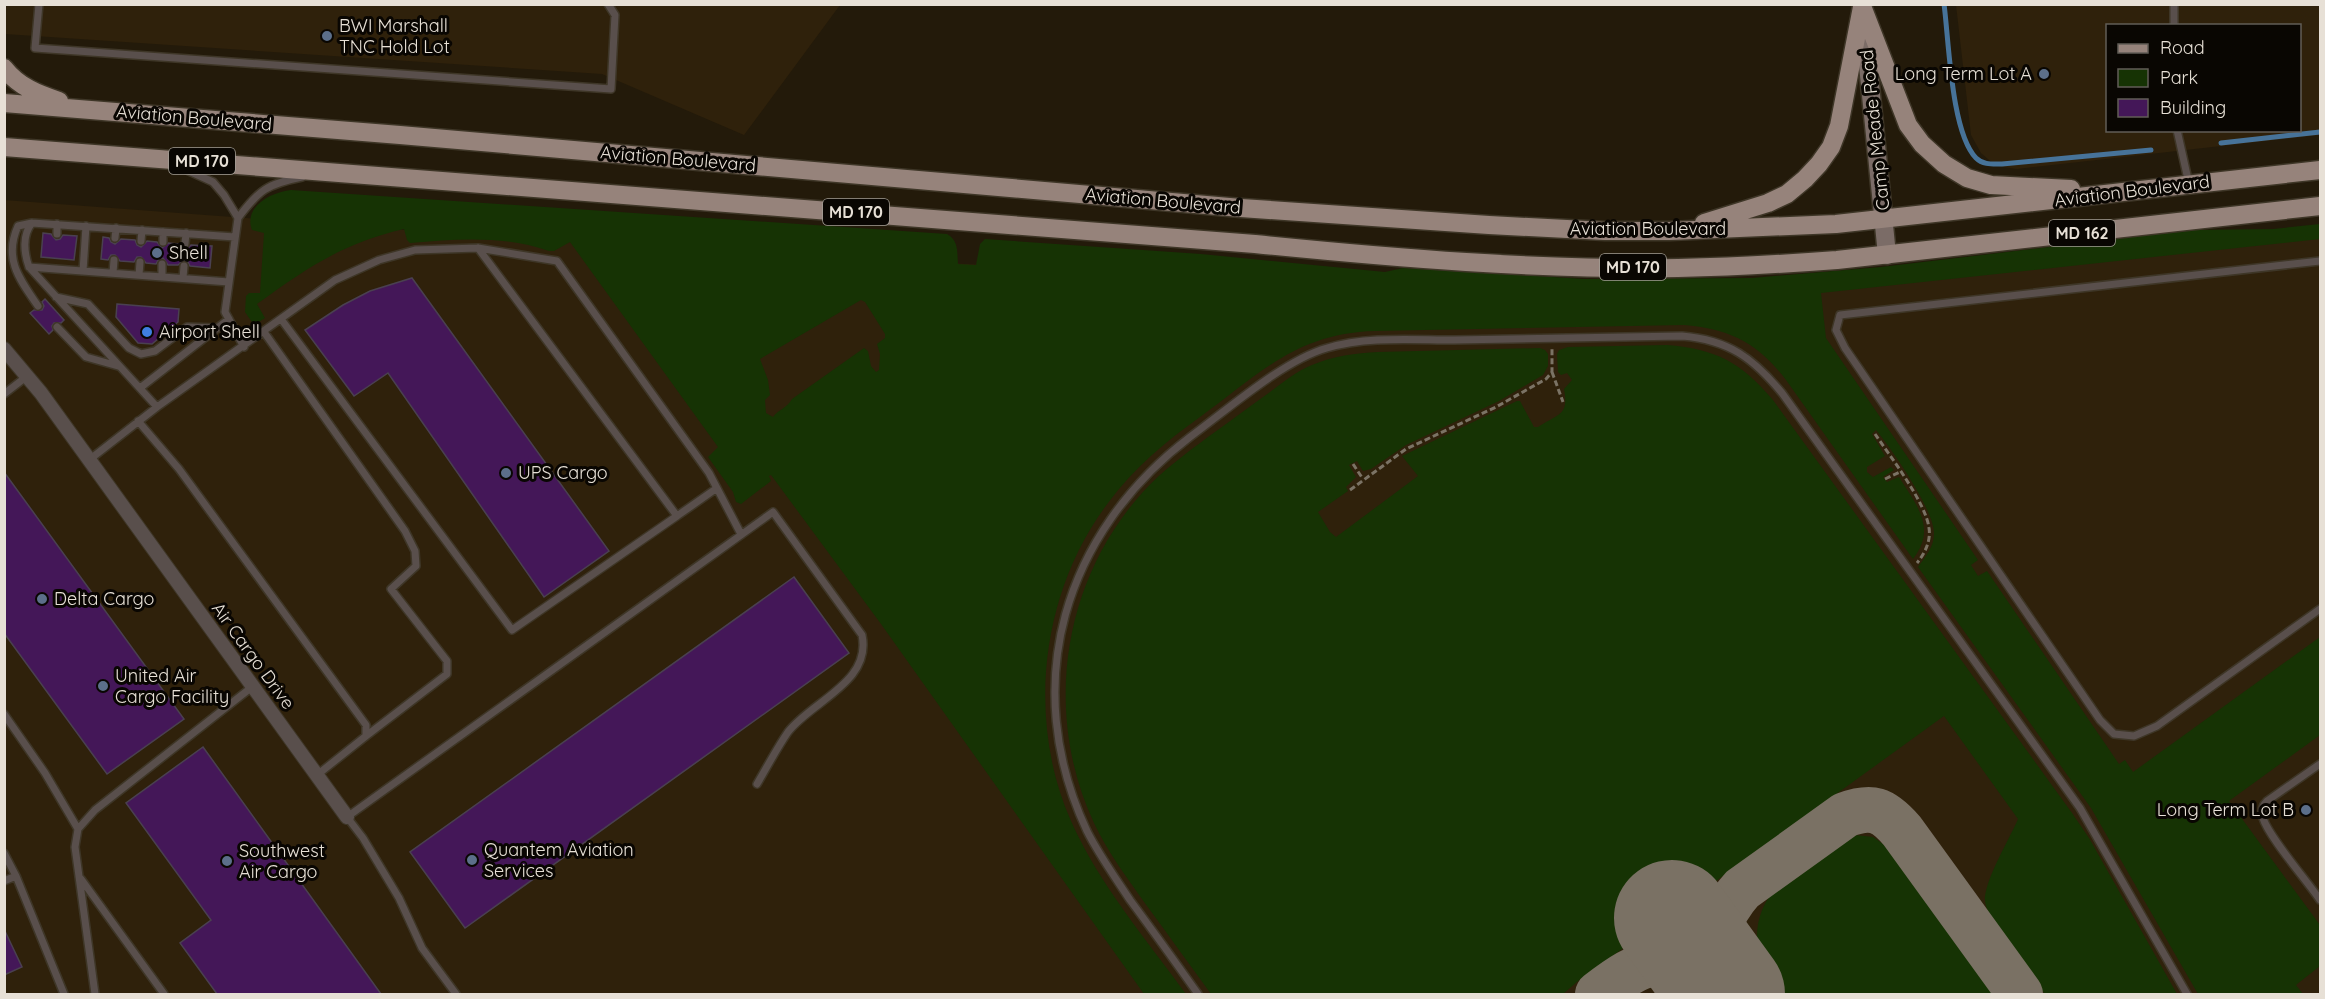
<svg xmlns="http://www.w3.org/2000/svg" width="2325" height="999" font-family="Quicksand,sans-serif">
  <rect width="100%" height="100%" fill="#231a0a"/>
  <!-- built -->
  <path fill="#2f210b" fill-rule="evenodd" d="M4 5H840L744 135 602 74 5 34Z
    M1956 5H2320V135L2017 169 1996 166 1981 153 1971 135ZM2108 26H2300V130H2108Z
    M4 200 581 243 1002 266 1809 289 2320 238V994H5Z"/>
  <!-- green -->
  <path fill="#163304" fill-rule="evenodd" d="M291 190 947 234C959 240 957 253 958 264L976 265 980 244 985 239 1201 254 1385 272 1403 268 1584 279 1752 278 1881 267 2192 230 2273 229 2320 224V239L1821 293 1826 338 1978 560 1971 565 1978 576 1987 571 2119 764 2125 760 2133 772 2320 637V735L2229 801 2320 925V966L2296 985 2303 994H2198L2091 808 1918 567C1925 557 1934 547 1934 534 1935 511 1891 448 1876 430L1872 434 1885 456 1867 467V472L1873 477 1891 467 1894 470 1883 477 1887 482 1899 477C1917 506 1937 528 1913 559L1786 380C1758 343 1730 329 1684 325L1375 331C1297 333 1259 374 1200 417 1165 442 1134 468 1108 503 1041 591 1026 720 1071 821 1099 884 1146 939 1186 994H1144L881 624 771 475 769 476 771 481 741 504 736 502 733 492 708 457 718 447 570 242 554 251H549C502 235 457 239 410 243L407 240 404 229C343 243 307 268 257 304L265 318 254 325 245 312 246 296 249 293H260L264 233 252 230C243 206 272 192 291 190ZM861 300 865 302 885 334V338L877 344 880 354 879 370 876 372 871 366 868 351 864 348 792 399C787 408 779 409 773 417L766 413 765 400 770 395 768 380 760 359Z
    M1667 345C1716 349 1741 362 1773 400L2072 813 2089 838 2177 994H2045C2030 974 1982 919 1985 896 1989 872 2008 842 2018 819L1944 716 1578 981 1563 994H1211C1190 965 1169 936 1147 906 1128 879 1108 853 1094 823 1043 714 1062 582 1142 493 1162 471 1185 454 1208 437 1229 422 1249 407 1270 392 1283 382 1297 371 1312 365 1333 356 1356 353 1378 352L1540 348 1545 350 1548 354V366L1543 375 1499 401 1406 445 1371 469 1363 471 1357 461 1349 465 1356 477 1346 487 1348 491 1318 512 1330 532 1336 537 1418 476 1402 456 1517 401H1520L1534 427H1538C1559 413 1569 416 1564 389L1572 380 1567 373 1561 375 1558 372 1557 354 1559 350 1568 347Z
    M1855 835 1873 837 1889 848 1994 994H1777C1753 960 1747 917 1779 885L1837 842Z"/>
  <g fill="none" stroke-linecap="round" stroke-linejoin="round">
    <!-- stream -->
    <path stroke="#477399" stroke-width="5" d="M1944 4C1949 41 1951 132 1976 158 1983 165 1992 164 2002 164L2151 150
      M2221 143 2320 132"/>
    <!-- taxiway -->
    <path stroke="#7a7164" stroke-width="46" d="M1717 980C1711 943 1717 917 1742 889L1845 815C1872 805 1883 809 1902 831L2020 994
      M1598 994C1643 959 1664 952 1717 980"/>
    <!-- runway -->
    <path stroke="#7a7164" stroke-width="116" d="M1672 918 1727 994"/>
  </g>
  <!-- building -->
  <path fill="#441758" stroke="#4a4050" stroke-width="1.5" d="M43 233 51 234 56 240 60 239 63 235 77 236 74 260 41 257Z
    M103 237 109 238 111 242 115 244 121 239 135 240 137 245 141 247 147 241 157 242 162 248 168 243 179 244 181 248 185 250 191 245 212 246 210 268 190 266 188 262 184 260 178 265H168L163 258 159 259 156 264 146 263 141 257H137L134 262 120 261 115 255H111L108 260 101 259Z
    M412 278 609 551 544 597 388 373 354 396 305 330 343 305 370 291Z
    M45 299 64 320 61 323H54L52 326 53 330 49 334 30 313 34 310H42L44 306 42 302Z
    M117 304 179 309 178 322 152 344 138 343 116 317Z
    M4 472 184 719 107 774 4 633Z
    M794 577 849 653 465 928 410 852Z
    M203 747 381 994H217L180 943 211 920 126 803Z
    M4 929 22 967 4 975Z"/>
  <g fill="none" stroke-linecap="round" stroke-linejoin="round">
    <!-- lane casing -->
    <g stroke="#3e3627" stroke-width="10">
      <path id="lane" d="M39 4 35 48 611 89 615 15 608 4
        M2174 4V26
        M2177 130 2189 184
        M180 167 213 182 224 195 238 218C259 190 267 184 302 177
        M238 218 225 312 244 347
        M32 223 18 226C3 259 20 280 38 306
        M57 234V224
        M115 238 116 228
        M141 241 142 230
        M163 242V232
        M185 244 186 233
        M478 248 677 516 717 488
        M2320 261 1840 315 1836 330 1845 348 2100 720 2114 734 2134 736 2157 726 2320 609
        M162 264V277
        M29 267 229 282
        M83 271 86 226
        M113 273 114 260
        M139 275 140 262
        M183 278 184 266
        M56 297 88 304 129 348 141 354 155 351 187 327 217 328
        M281 319 512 630 677 516
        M57 327 86 357 118 366
        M264 332 405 531 415 551 416 566 391 589 447 661V674L366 736
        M140 388 229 319
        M4 394 26 377
        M157 407 29 267C24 253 22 235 32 223L235 237
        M138 421 179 469 366 725V736L317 775
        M89 460 157 407 335 280 379 260 415 250 478 248 557 261 709 473 741 534
        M4 714 45 773 78 829
        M2320 764 2267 801C2262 806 2261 812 2263 818 2268 836 2308 882 2320 900
        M4 853 16 876 64 994
        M81 879 164 994
        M4 881 16 876
        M95 994 75 847 78 829 95 810 252 687
        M456 994 422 948 399 898 363 838 347 817 773 512 862 635C872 682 812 701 788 732 777 748 767 767 757 784
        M1198 994C1176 963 1153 931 1130 900 1115 877 1099 855 1087 831 1018 684 1064 533 1190 437 1227 410 1284 360 1327 348 1367 336 1413 340 1454 340 1530 338 1606 337 1682 336 1729 340 1753 358 1782 393L2080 808 2187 994"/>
    </g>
    <!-- street casing -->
    <g stroke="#3e3627" stroke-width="16">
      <path id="street" d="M4 349 41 393 347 817"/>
    </g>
    <!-- secondary casing -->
    <g stroke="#3e3627" stroke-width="21">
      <path id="secondary" d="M1863 15 1887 255"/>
    </g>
    <!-- primary casing -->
    <g stroke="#3e3627" stroke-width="21">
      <path id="primary" d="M1862 6 1908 125 1922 144 1944 164 1967 178 1991 185 2071 189
        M4 68C19 87 38 94 59 101
        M4 103 400 135 1241 208 1489 225 1605 231H1670L1836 224 2320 170
        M4 147 1255 244C1395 258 1537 270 1678 268 1731 267 1784 264 1837 260L2320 206
        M1704 223 1768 203 1787 194 1805 179 1819 164 1831 147 1839 126 1862 7"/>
    </g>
    <!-- path -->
    <path stroke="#7b7365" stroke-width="3" stroke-dasharray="6 3" stroke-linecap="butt" d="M1552 372 1563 402
      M1875 434C1890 456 1926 503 1929 528 1931 541 1925 553 1917 563
      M1353 464 1363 479
      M1885 479 1900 472
      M1350 490 1406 449 1496 407 1546 379 1552 372V349"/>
    <!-- lane -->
    <use href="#lane" stroke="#594f4c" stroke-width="7"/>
    <!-- street -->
    <use href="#street" stroke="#594f4c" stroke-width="14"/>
    <!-- secondary -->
    <use href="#secondary" stroke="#7b6c67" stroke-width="18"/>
    <!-- primary -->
    <use href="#primary" stroke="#96837b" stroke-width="18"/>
  </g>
  <!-- markers -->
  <g fill="#5c6f8a" stroke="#090602" stroke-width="2">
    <circle cx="327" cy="36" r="6"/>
    <circle cx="2044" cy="74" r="6"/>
    <circle cx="157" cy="253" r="6"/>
    <circle cx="506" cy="473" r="6"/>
    <circle cx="42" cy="599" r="6"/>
    <circle cx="103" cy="686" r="6"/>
    <circle cx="2306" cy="810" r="6"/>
    <circle cx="472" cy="860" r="6"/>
    <circle cx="227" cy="861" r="6"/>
  </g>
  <circle fill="#3f7fe0" stroke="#090602" stroke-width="2" cx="147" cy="332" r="6"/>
  <g text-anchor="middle" stroke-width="6" stroke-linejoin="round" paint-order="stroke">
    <!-- shield labels -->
    <g fill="#090602" stroke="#a49f96" stroke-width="1.5">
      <rect x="169" y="148" width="66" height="26" rx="4.5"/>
      <rect x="823" y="199" width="66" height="26" rx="4.5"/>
      <rect x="2049" y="220" width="66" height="26" rx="4.5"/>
      <rect x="1600" y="254" width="66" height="26" rx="4.5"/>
    </g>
    <g font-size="16" font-weight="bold" fill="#e7e0d6">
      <text x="202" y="167">MD 170</text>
      <text x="856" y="218">MD 170</text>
      <text x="2082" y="239">MD 162</text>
      <text x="1633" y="273">MD 170</text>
    </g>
    <!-- poi labels -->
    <g font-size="18" fill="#e7e0d6" stroke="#090602" text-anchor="start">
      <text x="339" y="32">BWI Marshall<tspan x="339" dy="21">TNC Hold Lot</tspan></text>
      <text x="2032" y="80" text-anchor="end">Long Term Lot A</text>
      <text x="169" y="259">Shell</text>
      <text x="159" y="338">Airport Shell</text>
      <text x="518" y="479">UPS Cargo</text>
      <text x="54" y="605">Delta Cargo</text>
      <text x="115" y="682">United Air<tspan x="115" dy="21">Cargo Facility</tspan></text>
      <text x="2294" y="816" text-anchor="end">Long Term Lot B</text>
      <text x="484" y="856">Quantem Aviation<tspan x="484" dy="21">Services</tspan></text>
      <text x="239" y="857">Southwest<tspan x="239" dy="21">Air Cargo</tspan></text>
    </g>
    <!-- street labels -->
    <g font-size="18" fill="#e7e0d6" stroke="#090602">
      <text transform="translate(194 118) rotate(5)" y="6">Aviation Boulevard</text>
      <text transform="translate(1875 130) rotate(-96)" y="6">Camp Meade Road</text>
      <text transform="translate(678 159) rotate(5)" y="6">Aviation Boulevard</text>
      <text transform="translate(2132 191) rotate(-7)" y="6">Aviation Boulevard</text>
      <text transform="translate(1163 201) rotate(5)" y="6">Aviation Boulevard</text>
      <text x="1648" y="235">Aviation Boulevard</text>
      <text transform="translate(253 656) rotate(54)" y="6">Air Cargo Drive</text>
    </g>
  </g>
  <!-- border -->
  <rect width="2325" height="999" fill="none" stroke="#e7e0d6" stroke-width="12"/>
  <!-- legend -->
  <rect x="2106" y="24" width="195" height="108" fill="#090602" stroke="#625d57" stroke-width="1.5"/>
  <rect x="2118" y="44" width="30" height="9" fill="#96837b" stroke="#625d57" stroke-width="1.5"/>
  <text x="2160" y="54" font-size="18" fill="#e7e0d6">Road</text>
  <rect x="2118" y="69" width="30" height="18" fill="#163304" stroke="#625d57" stroke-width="1.5"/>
  <text x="2160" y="84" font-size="18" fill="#e7e0d6">Park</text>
  <rect x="2118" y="99" width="30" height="18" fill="#441758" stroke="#625d57" stroke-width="1.5"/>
  <text x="2160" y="114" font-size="18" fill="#e7e0d6">Building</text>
</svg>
